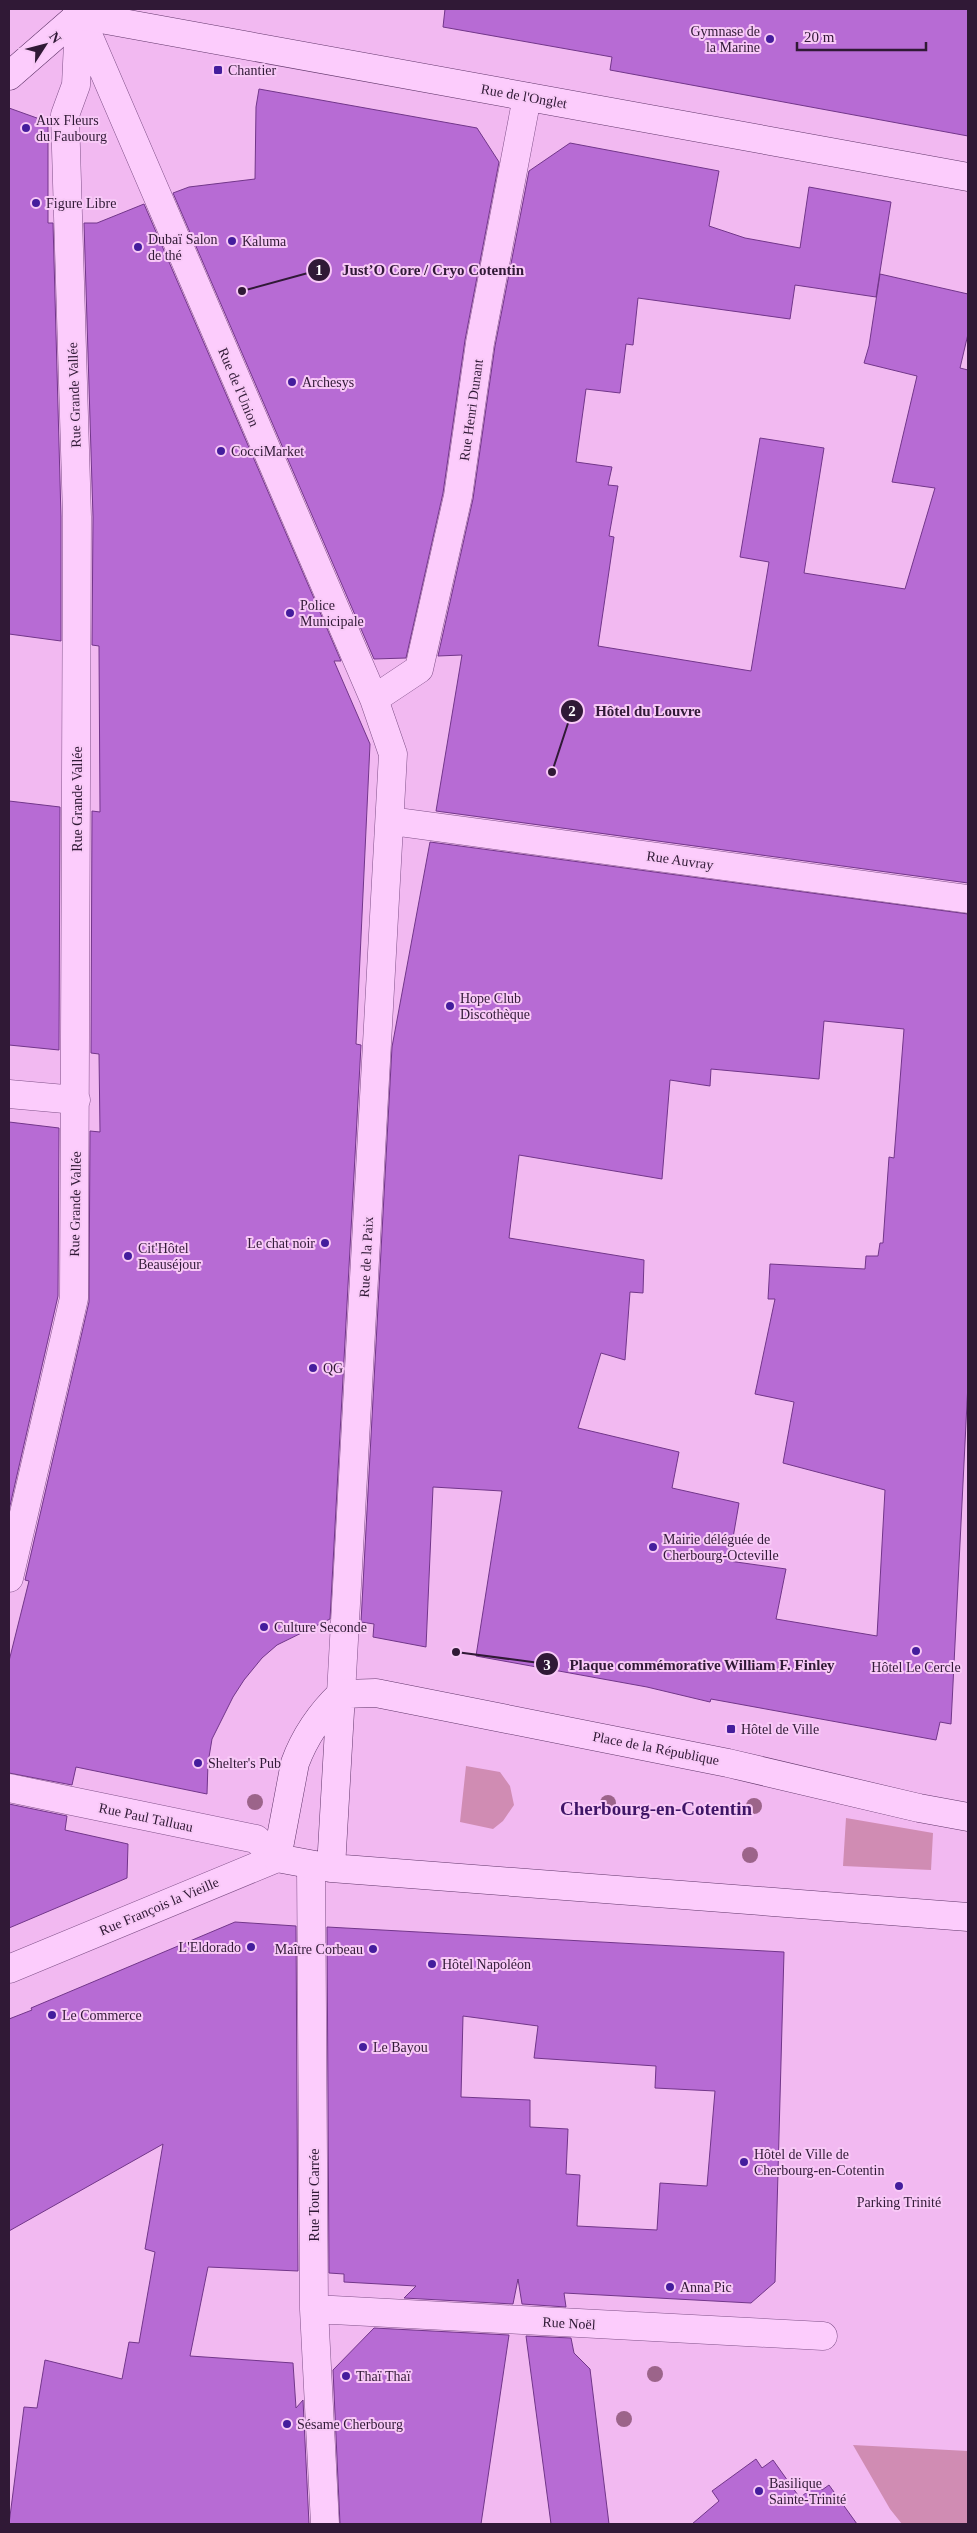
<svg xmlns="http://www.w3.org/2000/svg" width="977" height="2533" font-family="Georgia,serif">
  <rect width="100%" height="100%" fill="#f2b9f1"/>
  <!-- green -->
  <path fill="#d08cb3" d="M466 1766 500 1772 510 1786 514 1805 503 1821 493 1829 460 1822Z
    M846 1818 933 1833 931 1870 843 1866Z
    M853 2445 968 2451V2524H902L890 2509Z"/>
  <!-- building -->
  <path fill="#b76bd4" stroke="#72368a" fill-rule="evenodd" d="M445 9H968V136L610 70 612 57 443 27Z
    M259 89 477 128 499 162 465 340 443 493 406 658 374 659 173 193 189 187 255 179 256 107Z
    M9 108 48 122V223H53L61 517V641L9 634Z
    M570 143 719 171 709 226 745 238 800 248 809 187 891 202 876 297 795 285 790 319 638 298 633 345 626 344 620 393 586 389 576 462 612 467 608 485 618 486 609 536 614 537 598 646 751 671 769 562 740 557 760 438 824 448 804 573 905 589 935 488 892 482 917 376 864 363 869 346 880 274 968 294V334L960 368 968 370V883L436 811 462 655 438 656 473 499 495 346 529 171Z
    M144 204 341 661H334L370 744 356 1044 361 1045 330 1619 277 1645 262 1658 244 1680 233 1697 212 1739 208 1763 207 1794 76 1767 72 1785 9 1773V1661L29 1581 25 1580 89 1302 90 1131 100 1132 99 1054 91 1053 92 811 100 812 99 646 92 645 93 517 84 223H97Z
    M9 801 60 807 59 1050 9 1045Z
    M430 842 968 914V1383L951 1724 940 1722 936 1740 711 1699 710 1702 647 1687 476 1656 502 1491 433 1487 426 1647 373 1637 374 1624 361 1622 392 1047ZM824 1021 904 1029 894 1158 889 1157 883 1243H880L878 1256H866L865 1269 770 1264 768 1299H775L755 1394 794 1402 783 1463 885 1490 877 1636 776 1619 786 1569 729 1561 739 1503 672 1488 679 1452 578 1428 601 1353 625 1360 630 1292 643 1293 644 1260 509 1238 519 1155 662 1179 670 1080 710 1086 711 1069 819 1079Z
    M9 1122 59 1128 58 1296 9 1510Z
    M9 1804 67 1816 65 1830 128 1844 127 1878 9 1928Z
    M235 1922 296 1926 298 2271 208 2267 190 2356 293 2363 296 2408 303 2400 309 2524H9L24 2407 37 2408 45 2360 122 2379 129 2342 139 2343 155 2252 145 2249 163 2144 9 2231V2019L32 2010 31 2008Z
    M327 1927 784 1952 775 2282 751 2303 564 2293 566 2307 522 2304 518 2279 513 2304 404 2298 416 2286 344 2282V2274L329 2273ZM463 2016 538 2026 534 2058 656 2066 655 2088 715 2091 707 2186 660 2183 657 2230 577 2226 580 2175 566 2174 568 2129 530 2127V2100L461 2097Z
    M374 2328 509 2335 481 2524H340L333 2370Z
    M526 2336 571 2338 574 2353 590 2369 609 2524H551Z
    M756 2459 762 2468 773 2460 800 2498 816 2484 822 2490 829 2485 857 2524H692L719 2501 712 2491Z"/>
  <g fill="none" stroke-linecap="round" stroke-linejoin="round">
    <!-- street casing -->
    <g stroke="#805289" stroke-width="29">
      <path id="street" d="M77 9 374 699 393 754 341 1694
        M374 699 419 669 458 496 480 343 527 97
        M391 821 968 899
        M9 1094 76 1100
        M9 1578 74 1298 77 517 65 115 76 85 79 22
        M9 1788 256 1839 277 1858 9 1969
        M311 1866 314 2309 325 2524
        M314 2309 823 2336"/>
    </g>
    <!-- secondary casing -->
    <g stroke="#61366a" stroke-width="29">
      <path id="secondary" d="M9 76 79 15 968 177
        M968 1817 919 1808 728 1763 376 1693 341 1694C320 1714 305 1736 295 1763L277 1858 331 1868 968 1917
        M331 1868 341 1694"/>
    </g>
    <!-- street -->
    <use href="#street" stroke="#fcccfc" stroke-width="28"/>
    <!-- secondary -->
    <use href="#secondary" stroke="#fcccfc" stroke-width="28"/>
  </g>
  <!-- trees -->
  <g fill="#9c648a">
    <circle cx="255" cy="1802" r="8"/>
    <circle cx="608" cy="1803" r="8"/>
    <circle cx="754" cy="1806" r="8"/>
    <circle cx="750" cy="1855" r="8"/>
    <circle cx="655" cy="2374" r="8"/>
    <circle cx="624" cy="2419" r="8"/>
  </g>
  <!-- markers -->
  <g fill="#441d9d" stroke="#f8c9f7" stroke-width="2">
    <circle cx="770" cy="39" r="5"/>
    <rect x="213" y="65" width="10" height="10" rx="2.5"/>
    <circle cx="26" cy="128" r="5"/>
    <circle cx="36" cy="203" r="5"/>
    <circle cx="232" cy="241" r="5"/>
    <circle cx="138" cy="247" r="5"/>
    <circle cx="292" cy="382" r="5"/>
    <circle cx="221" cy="451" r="5"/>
    <circle cx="290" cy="613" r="5"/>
    <circle cx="450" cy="1006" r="5"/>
    <circle cx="325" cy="1243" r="5"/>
    <circle cx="128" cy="1256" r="5"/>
    <circle cx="313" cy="1368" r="5"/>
    <circle cx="653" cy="1547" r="5"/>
    <circle cx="264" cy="1627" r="5"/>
    <circle cx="916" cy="1651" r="5"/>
    <rect x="726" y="1724" width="10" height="10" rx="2.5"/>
    <circle cx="198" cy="1763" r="5"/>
    <circle cx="251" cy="1947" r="5"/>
    <circle cx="373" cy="1949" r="5"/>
    <circle cx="432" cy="1964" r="5"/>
    <circle cx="52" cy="2015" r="5"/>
    <circle cx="363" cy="2047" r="5"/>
    <circle cx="744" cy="2162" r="5"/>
    <circle cx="899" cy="2186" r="5"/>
    <circle cx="670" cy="2287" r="5"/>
    <circle cx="346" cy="2376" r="5"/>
    <circle cx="287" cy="2424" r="5"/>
    <circle cx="759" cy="2491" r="5"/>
  </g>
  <g text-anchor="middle" stroke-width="4" stroke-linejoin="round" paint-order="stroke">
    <!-- poi labels -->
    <g font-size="14" fill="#301936" stroke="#f8c9f7" text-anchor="start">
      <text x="760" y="36" text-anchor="end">Gymnase de<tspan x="760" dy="16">la Marine</tspan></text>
      <text x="228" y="75">Chantier</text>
      <text x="36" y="125">Aux Fleurs<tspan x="36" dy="16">du Faubourg</tspan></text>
      <text x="46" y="208">Figure Libre</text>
      <text x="148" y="244">Dubaï Salon<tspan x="148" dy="16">de thé</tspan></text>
      <text x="242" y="246">Kaluma</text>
      <text x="302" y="387">Archesys</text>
      <text x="231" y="456">CocciMarket</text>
      <text x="300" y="610">Police<tspan x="300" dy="16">Municipale</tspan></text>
      <text x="460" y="1003">Hope Club<tspan x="460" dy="16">Discothèque</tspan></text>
      <text x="315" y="1248" text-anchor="end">Le chat noir</text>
      <text x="138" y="1253">Cit'Hôtel<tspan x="138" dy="16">Beauséjour</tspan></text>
      <text x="323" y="1373">QG</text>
      <text x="663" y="1544">Mairie déléguée de<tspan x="663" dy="16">Cherbourg-Octeville</tspan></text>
      <text x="274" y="1632">Culture Seconde</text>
      <text x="916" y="1672" text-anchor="middle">Hôtel Le Cercle</text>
      <text x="741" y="1734">Hôtel de Ville</text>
      <text x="208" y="1768">Shelter's Pub</text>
      <text x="241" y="1952" text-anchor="end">L'Eldorado</text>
      <text x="363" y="1954" text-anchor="end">Maître Corbeau</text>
      <text x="442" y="1969">Hôtel Napoléon</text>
      <text x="62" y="2020">Le Commerce</text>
      <text x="373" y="2052">Le Bayou</text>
      <text x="754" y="2159">Hôtel de Ville de<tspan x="754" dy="16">Cherbourg-en-Cotentin</tspan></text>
      <text x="899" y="2207" text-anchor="middle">Parking Trinité</text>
      <text x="680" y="2292">Anna Pic</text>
      <text x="356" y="2381">Thaï Thaï</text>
      <text x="297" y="2429">Sésame Cherbourg</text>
      <text x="769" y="2488">Basilique<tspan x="769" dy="16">Sainte-Trinité</tspan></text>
    </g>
    <!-- street labels -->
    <g font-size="14" fill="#301936" stroke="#f8c9f7">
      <text transform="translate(524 96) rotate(10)" y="5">Rue de l'Onglet</text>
      <text transform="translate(239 387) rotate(67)" y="5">Rue de l'Union</text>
      <text transform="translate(74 395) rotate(-92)" y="5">Rue Grande Vallée</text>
      <text transform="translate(471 410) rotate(-82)" y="5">Rue Henri Dunant</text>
      <text transform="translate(77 799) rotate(-90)" y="5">Rue Grande Vallée</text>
      <text transform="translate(680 860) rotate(8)" y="5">Rue Auvray</text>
      <text transform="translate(75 1204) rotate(-89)" y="5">Rue Grande Vallée</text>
      <text transform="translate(366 1257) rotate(-87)" y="5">Rue de la Paix</text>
      <text transform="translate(656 1748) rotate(11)" y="5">Place de la République</text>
      <text transform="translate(146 1817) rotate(12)" y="5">Rue Paul Talluau</text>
      <text transform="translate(159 1906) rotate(-23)" y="5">Rue François la Vieille</text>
      <text transform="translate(314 2195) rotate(-90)" y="5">Rue Tour Carrée</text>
      <text transform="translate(569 2323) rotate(3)" y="5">Rue Noël</text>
    </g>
    <!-- district labels -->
    <g font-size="19" font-weight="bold" fill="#3f1567" stroke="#f8c9f7">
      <text x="656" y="1815">Cherbourg-en-Cotentin</text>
    </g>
  </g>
  <!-- callouts -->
  <path fill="none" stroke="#301936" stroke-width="2" d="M242 291L319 270M552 772L572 711M456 1652L547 1664"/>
  <g fill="#301936" stroke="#f8c9f7" stroke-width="2">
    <circle cx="242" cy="291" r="5"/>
    <circle cx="552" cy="772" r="5"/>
    <circle cx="456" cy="1652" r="5"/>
    <circle cx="319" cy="270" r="12"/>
    <circle cx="572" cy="711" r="12"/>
    <circle cx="547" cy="1664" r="12"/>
  </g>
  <g font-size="15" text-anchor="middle" font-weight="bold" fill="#fff">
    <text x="319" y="275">1</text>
    <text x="572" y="716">2</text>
    <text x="547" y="1670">3</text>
  </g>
  <g font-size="15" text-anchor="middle" font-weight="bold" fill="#301936" stroke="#f8c9f7" stroke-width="4" stroke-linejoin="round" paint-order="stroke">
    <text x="433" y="275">Just’O Core / Cryo Cotentin</text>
    <text x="648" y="716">Hôtel du Louvre</text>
    <text x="702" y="1670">Plaque commémorative William F. Finley</text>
  </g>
  <!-- border -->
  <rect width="977" height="2533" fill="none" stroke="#301936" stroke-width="20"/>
  <!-- north arrow -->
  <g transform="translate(45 45) rotate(54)" stroke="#f8c9f7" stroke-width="4" paint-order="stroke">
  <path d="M0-4L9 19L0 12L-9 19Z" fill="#301936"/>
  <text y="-8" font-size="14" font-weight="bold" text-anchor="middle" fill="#301936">N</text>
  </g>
  <!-- scale -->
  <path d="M797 42v8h129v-8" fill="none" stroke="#301936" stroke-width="2.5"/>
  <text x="804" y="42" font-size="15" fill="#301936" stroke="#f8c9f7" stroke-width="4" paint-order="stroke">20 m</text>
</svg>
